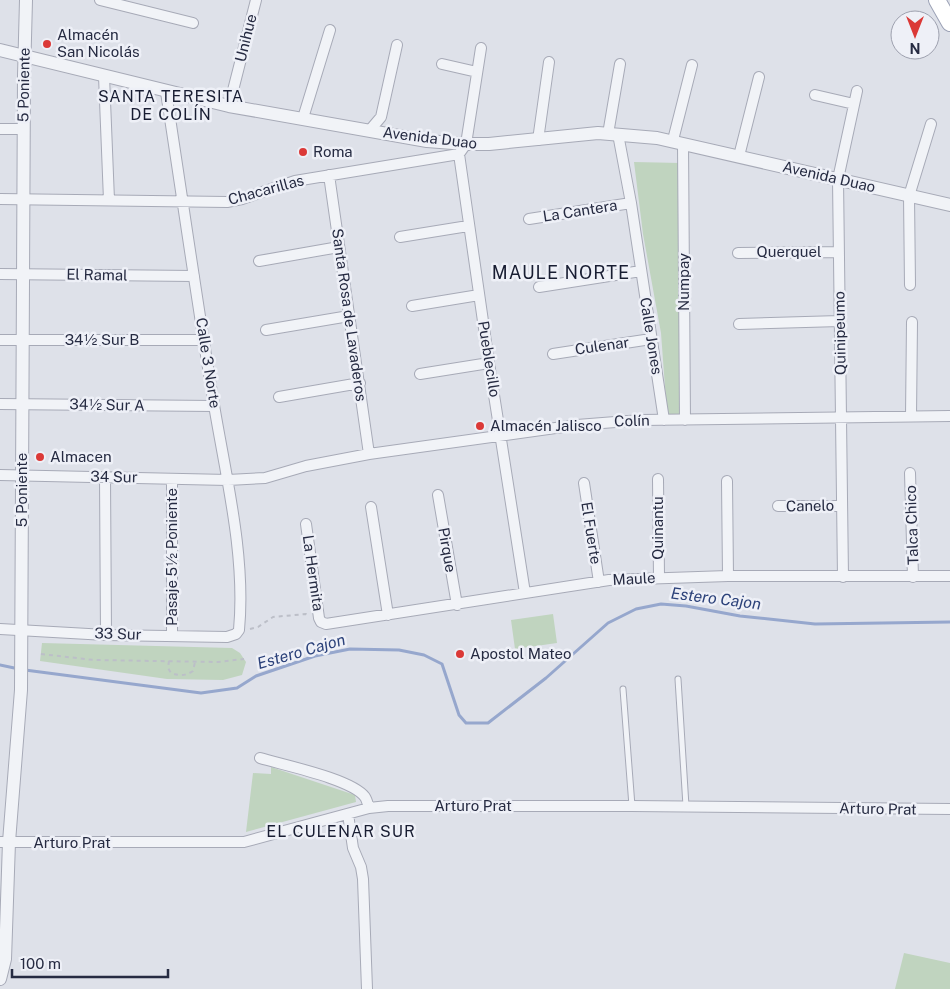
<svg xmlns="http://www.w3.org/2000/svg" width="950" height="989" font-family="'Public Sans',sans-serif">
  <rect width="100%" height="100%" fill="#dee1e9"/>
  <!-- green -->
  <path fill="#c0d4bf" d="M634 162 681 163 682 414H667L661 333 643 234Z
    M553 614 557 643 515 649 511 620Z
    M42 643 232 648 240 653 246 662 242 675 223 680 167 679 40 661Z
    M271 767 355 795 356 802 246 832 253 773 271 774Z
    M904 953 950 963V989H895Z"/>
  <g fill="none" stroke-linecap="round" stroke-linejoin="round">
    <!-- stream -->
    <path stroke="#96a7cd" stroke-width="3" d="M0 665 19 669
      M25 670 201 693 237 688 256 676 315 656 350 649 399 650 424 655 442 664 459 715 466 723H488L546 678 608 623 636 609 661 604 686 606 740 616 815 624 950 622"/>
    <!-- service casing -->
    <g stroke="#a7aab7" stroke-width="7">
      <path id="service" d="M678 679 686 806
        M623 689 632 806"/>
    </g>
    <!-- minor casing -->
    <g stroke="#a7aab7" stroke-width="12">
      <path id="minor" d="M100 0 193 23
        M442 64 477 72
        M104 76 109 200
        M815 95 854 104
        M229 106 256 0
        M303 118 330 30
        M0 129H24
        M370 130 381 117 397 45
        M608 134 620 64
        M618 134 631 203 664 420
        M538 140 549 62
        M673 140 692 65
        M683 144 685 420
        M459 154 489 363 525 593
        M739 156 759 77
        M329 175 369 454
        M0 199 227 202 242 199 295 181 459 154 466 144 481 48
        M529 219 631 203
        M400 237 468 226
        M738 253 839 252
        M259 261 339 247
        M0 274 194 276
        M910 285 909 196 931 124
        M539 287 641 271
        M412 306 479 295
        M739 324 840 321
        M266 330 349 316
        M0 340H204
        M553 354 651 339
        M420 374 489 363
        M279 397 360 383
        M0 404 214 406
        M911 416 912 322
        M910 473 913 577
        M0 475 228 480 265 478 306 466 369 454 577 425 641 420 950 416
        M105 477 106 635
        M172 479V636
        M658 479 659 577
        M727 481 728 576
        M584 483 599 582
        M438 495 457 605
        M778 506H842
        M371 507 388 615
        M306 524 319 618 321 622 326 624 609 580 728 576H950
        M843 577 838 179 857 91
        M0 629 106 635 227 637 236 634 239 630C246 557 226 477 214 405 197 301 182 196 166 92
        M260 758C283 765 352 779 365 797 367 800 368 805 369 808
        M348 814 353 848 361 867 363 879 367 989
        M0 842H244L369 808 388 806H632L950 809"/>
    </g>
    <!-- tertiary casing -->
    <g stroke="#a7aab7" stroke-width="14">
      <path id="tertiary" d="M0 50 229 106 427 141 466 144H489L598 133 657 138 950 205
        M0 979 5 959 9 842 21 690 24 76 26 0"/>
    </g>
    <!-- primary casing -->
    <g stroke="#9ca2b6" stroke-width="18">
      <path id="primary" d="M937 0 950 23"/>
    </g>
    <!-- path -->
    <path stroke="#bcbfc8" stroke-width="2" stroke-dasharray="4 4" stroke-linecap="butt" d="M250 629 258 627 273 617 306 614 309 616
      M41 654 94 660 218 662 244 659
      M169 661 168 668 171 673C180 676 185 676 193 671L195 662"/>
    <!-- service -->
    <use href="#service" stroke="#f1f3f7" stroke-width="5"/>
    <!-- minor -->
    <use href="#minor" stroke="#f1f3f7" stroke-width="10"/>
    <!-- tertiary -->
    <use href="#tertiary" stroke="#f1f3f7" stroke-width="12"/>
    <!-- primary -->
    <use href="#primary" stroke="#fff" stroke-width="16"/>
  </g>
  <!-- markers -->
  <g fill="#db3937" stroke="#eef0f7" stroke-width="2">
    <circle cx="47" cy="44" r="5"/>
    <circle cx="303" cy="152" r="5"/>
    <circle cx="480" cy="426" r="5"/>
    <circle cx="40" cy="457" r="5"/>
    <circle cx="460" cy="654" r="5"/>
  </g>
  <g text-anchor="middle" stroke-width="5" stroke-linejoin="round" paint-order="stroke">
    <!-- poi labels -->
    <g font-size="15" fill="#262b42" stroke="#eef0f7" text-anchor="start">
      <text x="57" y="40">Almacén<tspan x="57" dy="17">San Nicolás</tspan></text>
      <text x="313" y="157">Roma</text>
      <text x="490" y="431">Almacén Jalisco</text>
      <text x="50" y="462">Almacen</text>
      <text x="470" y="659">Apostol Mateo</text>
    </g>
    <!-- street labels -->
    <g font-size="15" fill="#262b42" stroke="#eef0f7">
      <text transform="translate(246 38) rotate(-76)" y="5">Unihue</text>
      <text transform="translate(24 85) rotate(-89)" y="5">5 Poniente</text>
      <text transform="translate(430 138) rotate(7)" y="5">Avenida Duao</text>
      <text transform="translate(829 177) rotate(13)" y="5">Avenida Duao</text>
      <text transform="translate(266 190) rotate(-15)" y="5">Chacarillas</text>
      <text transform="translate(580 211) rotate(-9)" y="5">La Cantera</text>
      <text x="789" y="257">Querquel</text>
      <text transform="translate(97 275) rotate(1)" y="5">El Ramal</text>
      <text transform="translate(684 282) rotate(-90)" y="5">Numpay</text>
      <text transform="translate(349 315) rotate(82)" y="5">Santa Rosa de Lavaderos</text>
      <text transform="translate(840 333) rotate(-91)" y="5">Quinipeumo</text>
      <text transform="translate(651 336) rotate(81)" y="5">Calle Jones</text>
      <text x="102" y="345">34½ Sur B</text>
      <text transform="translate(602 346) rotate(-8)" y="5">Culenar</text>
      <text transform="translate(489 359) rotate(81)" y="5">Pueblecillo</text>
      <text transform="translate(208 363) rotate(81)" y="5">Calle 3 Norte</text>
      <text transform="translate(107 405) rotate(1)" y="5">34½ Sur A</text>
      <text transform="translate(632 421) rotate(-2)" y="5">Colín</text>
      <text transform="translate(114 477) rotate(1)" y="5">34 Sur</text>
      <text transform="translate(22 490) rotate(-90)" y="5">5 Poniente</text>
      <text transform="translate(810 506) rotate(-1)" y="5">Canelo</text>
      <text transform="translate(912 525) rotate(-92)" y="5">Talca Chico</text>
      <text transform="translate(658 528) rotate(-90)" y="5">Quinantu</text>
      <text transform="translate(591 533) rotate(81)" y="5">El Fuerte</text>
      <text transform="translate(447 550) rotate(80)" y="5">Pirque</text>
      <text transform="translate(172 557) rotate(-90)" y="5">Pasaje 5½ Poniente</text>
      <text transform="translate(313 573) rotate(82)" y="5">La Hermita</text>
      <text transform="translate(634 579) rotate(-3)" y="5">Maule</text>
      <text transform="translate(118 634) rotate(2)" y="5">33 Sur</text>
      <text x="473" y="811">Arturo Prat</text>
      <text transform="translate(878 809) rotate(1)" y="5">Arturo Prat</text>
      <text x="72" y="848">Arturo Prat</text>
    </g>
    <!-- neighbourhood labels -->
    <g font-size="16" letter-spacing="1" fill="#181d32" stroke="#eef0f7">
      <text x="171" y="102">SANTA TERESITA<tspan x="171" dy="18">DE COLÍN</tspan></text>
      <text x="341" y="837">EL CULENAR SUR</text>
    </g>
    <!-- water labels -->
    <g font-size="16" font-style="italic" fill="#2c427a" stroke="#eef0f7">
      <text transform="translate(716 598) rotate(7)" y="6">Estero Cajon</text>
      <text transform="translate(301 651) rotate(-16)" y="6">Estero Cajon</text>
    </g>
    <!-- quarter labels -->
    <g font-size="18" letter-spacing="1" fill="#181d32" stroke="#eef0f7">
      <text x="561" y="279">MAULE NORTE</text>
    </g>
  </g>
  <!-- north arrow -->
  <g transform="translate(915 35) rotate(180)"><circle r="24" fill="#eef0f7" stroke="#9ea1af"/>
  <path d="M0-4L9 19L0 12L-9 19Z" fill="#db3937"/>
  <text y="-8" font-size="14" font-weight="bold" text-anchor="middle" fill="#262b42">N</text>
  </g>
  <!-- scale -->
  <path d="M12 969v8h156v-8" fill="none" stroke="#262b42" stroke-width="2.5"/>
  <text x="20" y="969" font-size="15" fill="#262b42" stroke="#eef0f7" stroke-width="4" paint-order="stroke">100 m</text>
</svg>
